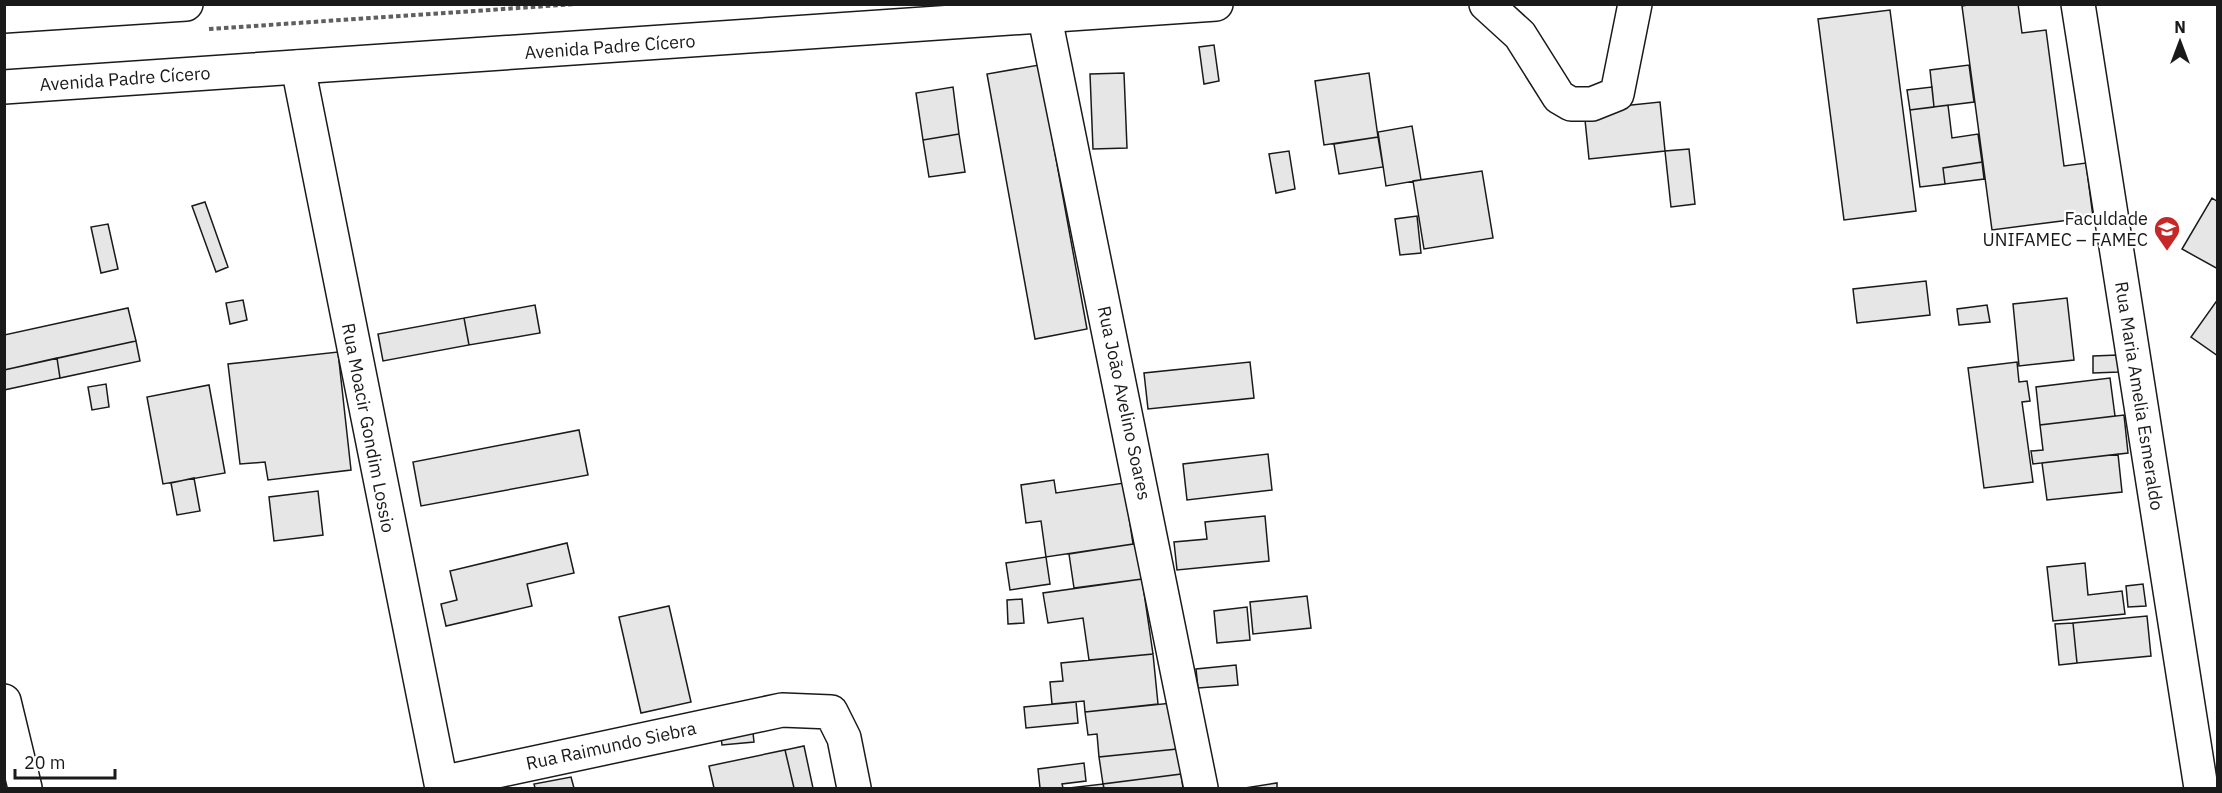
<svg xmlns="http://www.w3.org/2000/svg" width="2222" height="793" font-family="'IBM Plex Sans',sans-serif">
  <rect width="100%" height="100%" fill="#fff"/>
  <!-- building -->
  <path fill="#e6e6e6" stroke="#1a1a1a" stroke-width="1.5" d="M1973 4H2018L2022 33 2046 30 2064 166 2086 163 2093 217 1992 230 1962 6Z
    M1890 10 1916 211 1844 220 1818 19Z
    M1214 45 1219 81 1204 84 1199 47Z
    M1039 65 1087 329 1035 339 987 74Z
    M1969 65 1974 102 1934 107 1930 70Z
    M1124 73 1127 148 1093 149 1090 74Z
    M1369 73 1378 137 1324 145 1315 81Z
    M953 87 959 134 923 140 916 93Z
    M1932 87 1934 107 1910 110 1907 90Z
    M1660 102 1665 151 1589 159 1584 110Z
    M1948 105 1952 138 1978 134 1982 162 1943 168 1945 184 1920 187 1910 110Z
    M1412 126 1421 180 1386 186 1378 132Z
    M959 134 965 172 929 177 923 140Z
    M1378 137 1383 167 1339 174 1334 144Z
    M1689 149 1695 204 1671 207 1665 151Z
    M1289 151 1295 189 1276 193 1269 154Z
    M1982 162 1984 179 1945 184 1943 168Z
    M1482 171 1493 238 1424 249 1413 181Z
    M2212 198 2218 202V269L2182 249Z
    M205 202 228 267 216 272 192 206Z
    M1417 216 1421 253 1400 255 1395 219Z
    M108 224 118 269 101 273 91 227Z
    M1926 281 1930 315 1857 323 1853 289Z
    M2067 298 2074 360 2019 366 2013 304Z
    M2218 299V356L2191 337Z
    M243 300 247 320 230 324 226 303Z
    M535 305 540 333 469 345 464 318Z
    M1987 305 1990 322 1959 325 1957 309Z
    M128 308 136 341 4 370V335Z
    M464 318 469 345 383 361 378 334Z
    M136 341 140 361 60 378 57 358Z
    M338 352 351 470 268 480 265 462 240 464 228 364Z
    M2118 355 2119 372 2093 373V356Z
    M57 358 60 378 4 390V370Z
    M1250 362 1254 398 1148 409 1144 373Z
    M2017 362 2019 382 2027 381 2030 401 2022 402 2033 482 1984 488 1968 368Z
    M2110 378 2115 416 2040 425 2036 387Z
    M106 384 109 407 92 410 88 387Z
    M209 385 225 473 163 484 147 397Z
    M2124 415 2128 453 2033 464 2031 451 2043 450 2040 425Z
    M579 430 588 475 421 506 413 462Z
    M1268 454 1272 490 1187 500 1183 464Z
    M2118 454 2122 492 2047 500 2042 463Z
    M194 478 200 511 177 515 171 483Z
    M1054 480 1056 493 1124 483 1133 544 1046 557 1041 521 1026 523 1021 485Z
    M318 491 323 535 274 541 269 497Z
    M1265 516 1269 561 1177 570 1174 542 1207 539 1205 522Z
    M567 543 574 573 527 584 532 606 446 626 441 604 457 600 450 571Z
    M1133 544H1139L1142 579 1074 588 1069 554Z
    M1046 557 1050 584 1010 590 1006 563Z
    M2085 563 2088 595 2122 591 2125 614 2053 621 2047 567Z
    M1142 579 1153 654 1089 660 1083 618 1048 623 1043 593Z
    M2143 584 2146 606 2128 607 2126 586Z
    M1307 596 1311 628 1253 634 1250 602Z
    M1022 599 1024 623 1008 624 1007 600Z
    M669 606 691 702 641 713 619 617Z
    M1247 607 1250 640 1217 643 1214 611Z
    M2147 616 2151 656 2077 663 2073 623Z
    M2073 623 2077 663 2059 665 2055 624Z
    M1153 654 1158 704 1085 712 1084 701 1052 704 1050 682 1063 681 1061 663Z
    M1236 665 1238 685 1198 688 1196 669Z
    M1076 702 1078 723 1026 728 1024 707Z
    M1172 703 1177 749 1099 757 1097 734 1088 735 1085 712Z
    M752 724 754 742 722 745 720 728Z
    M804 746 813 788H794L785 750Z
    M1177 749 1181 774 1103 784 1099 757Z
    M785 750 794 788H714L709 766Z
    M1084 763 1086 781 1062 784 1063 788H1040L1038 769Z
    M1181 774 1183 788H1104L1103 784Z
    M571 777 574 788H535L534 784Z
    M1277 783V788H1245Z
    M1103 784 1104 788H1069Z"/>
  <g fill="none" stroke-linecap="round" stroke-linejoin="round">
    <!-- minor casing -->
    <g stroke="#1a1a1a" stroke-width="36">
      <path id="minor" d="M1486 4 1520 35 1559 97 1571 104H1592L1617 94 1635 4
        M2078 4 2201 788
        M1045 18 1201 788
        M298 67 442 788
        M4 701 25 788
        M441 783 782 710 831 712 844 738 854 788"/>
    </g>
    <!-- highway casing -->
    <g stroke="#1a1a1a" stroke-width="36">
      <path id="highway" d="M4 16 186 4
        M4 87 1216 4"/>
    </g>
    <!-- path -->
    <path stroke="#5f5f5f" stroke-width="4" stroke-dasharray="4.5 3" stroke-linecap="butt" d="M209 29 577 4"/>
    <!-- minor -->
    <use href="#minor" stroke="#fff" stroke-width="33"/>
    <!-- highway -->
    <use href="#highway" stroke="#fff" stroke-width="33"/>
  </g>
  <!-- icons -->
  <defs>
    <g id="university-pin" transform="scale(1.35)"><path d="M0 17L-7.5 6A9.5 9.5 0 1 1 7.5 6Z" fill="#c62828" stroke="#fff"/><path d="M0-5L7-2L0 1L-7-2ZM-4 1L0 2.5L4 1V4Q0 6-4 4Z" fill="#fff"/></g>
  </defs>
  <g fill-rule="evenodd">
    <use href="#university-pin" x="2167" y="229"/>
  </g>
  <g text-anchor="middle" stroke-width="4.5" stroke-linejoin="round" paint-order="stroke">
    <!-- street labels -->
    <g font-size="18" fill="#1a1a1a" stroke="#fff">
      <text transform="translate(610 47) rotate(-4)" y="6">Avenida Padre Cícero</text>
      <text transform="translate(125 79) rotate(-4)" y="6">Avenida Padre Cícero</text>
      <text transform="translate(2139 396) rotate(81)" y="6">Rua Maria Amelia Esmeraldo</text>
      <text transform="translate(1124 403) rotate(78)" y="6">Rua João Avelino Soares</text>
      <text transform="translate(368 428) rotate(79)" y="6">Rua Moacir Gondim Lossio</text>
      <text transform="translate(611 746) rotate(-12)" y="6">Rua Raimundo Siebra</text>
    </g>
    <!-- poi labels -->
    <g font-size="18" fill="#1a1a1a" stroke="#fff" text-anchor="end">
      <text x="2148" y="225">Faculdade<tspan x="2148" dy="21">UNIFAMEC – FAMEC</tspan></text>
    </g>
  </g>
  <!-- border -->
  <rect width="2222" height="793" fill="none" stroke="#1a1a1a" stroke-width="12"/>
  <!-- north arrow -->
  <g transform="translate(2180 42)" stroke="#ffffff" stroke-width="4.5" paint-order="stroke">
  <path d="M0-4.5L10 22L0 15L-10 22Z" fill="#1a1a1a"/>
  <text y="-9" font-size="16" font-weight="bold" text-anchor="middle" fill="#1a1a1a">N</text>
  </g>
  <!-- scale -->
  <path d="M15 769v9h100v-9" fill="none" stroke="#1a1a1a" stroke-width="3"/>
  <text x="24" y="769" font-size="18" fill="#1a1a1a" stroke="#ffffff" stroke-width="4.5" paint-order="stroke">20 m</text>
</svg>
